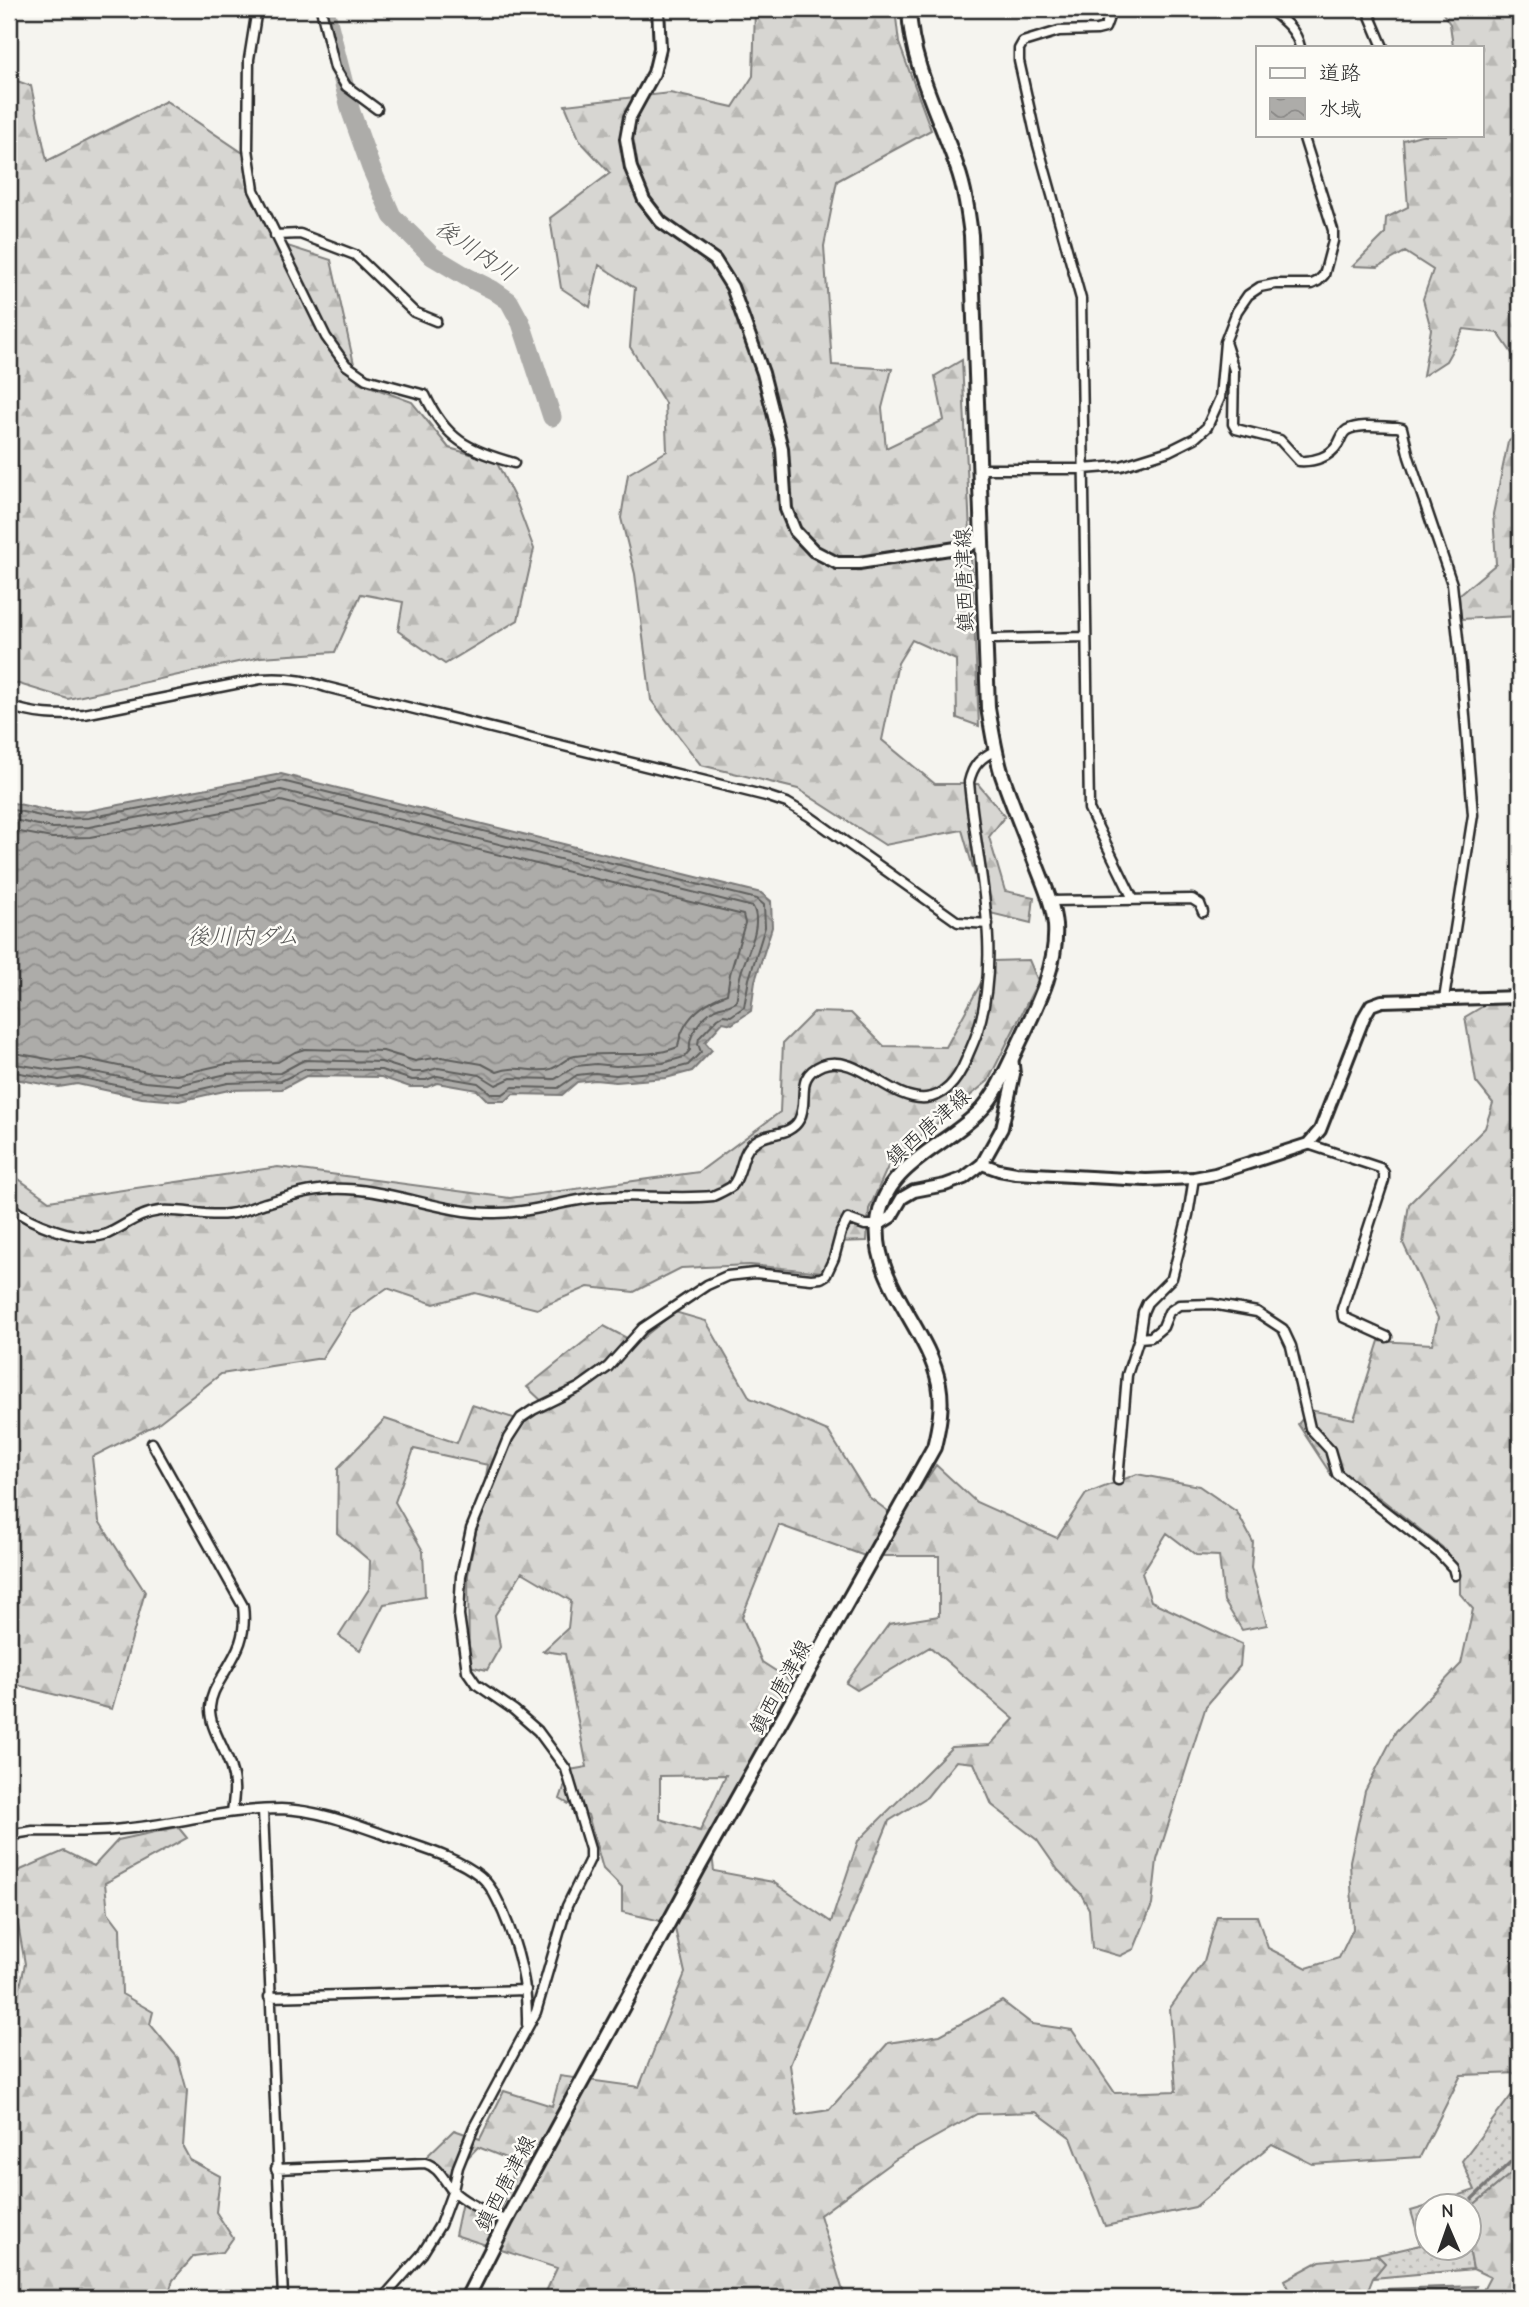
<svg xmlns="http://www.w3.org/2000/svg" width="1529" height="2307" font-family="'Comic Neue','Klee One',sans-serif">
  <defs>
    <pattern id="grass-dots" width="8" height="8" patternUnits="userSpaceOnUse" patternTransform="scale(1.75)"><rect width="8" height="8" fill="#d7d6d2"/><path d="M2 2h.1M6 6h.1" fill="none" stroke="#b9b8b4" stroke-width="1.8" stroke-linecap="round"/></pattern>
    <pattern id="forest-firs" width="22" height="20" patternUnits="userSpaceOnUse" patternTransform="scale(1.75)"><rect width="22" height="20" fill="#d7d6d2"/><path d="M5 1l3.5 6h-7zM16 11l3.5 6h-7z" fill="#b9b8b4"/></pattern>
    <pattern id="water-waves" width="16" height="10" patternUnits="userSpaceOnUse" patternTransform="scale(1.75)"><rect width="16" height="10" fill="#adaca9"/><path d="M0 5q4-4 8 0t8 0" fill="none" stroke="#8d8c8a"/></pattern>
  </defs>
  <rect width="100%" height="100%" fill="#f5f4ef"/>
  <filter id="ink" filterUnits="userSpaceOnUse"><feTurbulence type="fractalNoise" baseFrequency=".0143" numOctaves="2"/><feDisplacementMap in="SourceGraphic" scale="14" xChannelSelector="R" yChannelSelector="G"/><feConvolveMatrix kernelMatrix="1 2 1 2 8 2 1 2 1" color-interpolation-filters="sRGB"/></filter>
  <g filter="url(#ink)">
    <!-- grass -->
    <path fill="url(#grass-dots)" stroke="#81807e" stroke-width="2" d="M1520 2084V2166L1470 2208V2206H1428L1475 2190 1462 2161Z
      M1428 2206V2248H1469L1473 2269 1373 2278 1385 2263 1377 2255 1421 2245 1411 2211Z"/>
    <!-- forest -->
    <path fill="url(#forest-firs)" stroke="#81807e" stroke-width="2" fill-rule="evenodd" d="M538 9H631L563 16Z
      M755 9H895L899 43 931 130 837 181 824 246 832 365 892 369 882 408 886 448 944 420 935 376 962 360 979 726 957 718 956 660 912 640 898 663 882 740 935 784H978L1005 816 989 837 1005 891 1034 897 1031 923 986 912 962 830 885 845 798 789 701 765 651 700 635 574 621 518 628 474 667 451 665 403 630 347 635 288 599 265 590 307 561 288 550 218 610 173 580 141 565 105 670 93 733 107 753 76Z
      M1440 9H1520V365L1498 333 1464 329 1446 361 1423 376 1431 329 1423 299 1433 270 1405 252 1378 267 1353 266 1385 234 1386 218 1408 207 1403 140 1421 135H1482V47H1453L1450 24Z
      M9 78 31 86 47 161 166 101 243 153 275 242 331 260 358 382 412 402 449 448 496 461 516 501 534 549 518 620 445 664 398 631 403 602 361 594 335 652 261 657 68 699 9 681Z
      M1520 432V616L1461 619 1459 595 1496 564 1493 514 1508 442Z
      M1029 960 1038 981 988 1081 890 1162 869 1209 867 1241 835 1242 823 1272 750 1265 681 1268 634 1292 588 1287 537 1309 475 1293 434 1304 387 1288 350 1314 322 1358 221 1374 157 1424 92 1457 99 1521 145 1592 112 1709 9 1683V1172L49 1201 278 1167 510 1198 699 1172 780 1112 783 1043 814 1012 851 1013 884 1046 946 1047 993 961Z
      M1520 978V2073L1461 2075 1420 2157 1312 2164 1272 2144 1195 2207 1105 2226 1071 2138 1036 2112 977 2114 896 2159 820 2215 845 2298H543L557 2268 455 2235 462 2202 500 2212 516 2162 478 2147 451 2175 425 2158 454 2130 480 2139 504 2091 552 2106 560 2076 639 2087 685 1973 674 1924 622 1912V1888L603 1869 588 1815 560 1799 570 1770 587 1767 565 1654 543 1651 568 1628 571 1601 522 1572 495 1615 500 1647 487 1670 469 1666 468 1575 488 1465 414 1449 395 1502 423 1551 425 1597 384 1604 360 1650 339 1636 369 1589 370 1561 337 1533 338 1468 385 1419 457 1443 472 1405 526 1422 546 1405 527 1387 604 1326 636 1343 675 1312 706 1321 750 1398 828 1431 869 1497 900 1520 936 1465 976 1502 1057 1538 1086 1494 1137 1474 1199 1486 1237 1512 1253 1542 1251 1568 1267 1625 1242 1630 1224 1601 1219 1556 1196 1555 1167 1533 1142 1573 1151 1601 1242 1644 1240 1666 1206 1706 1157 1860 1152 1905 1134 1949 1120 1956 1092 1948 1089 1909 1081 1894 1058 1870 1037 1840 992 1805 974 1763 956 1761 927 1797 889 1821 790 2065 797 2115 829 2110 888 2043 940 2035 1002 2001 1032 2024 1072 2030 1115 2093 1176 2091 1170 2008 1204 1961 1217 1916H1257L1268 1948 1307 1968 1339 1958 1353 1929 1350 1861 1365 1791 1396 1731 1461 1664 1473 1609 1460 1594V1570L1442 1547 1380 1498 1332 1476 1298 1424 1310 1410 1354 1419 1379 1341 1432 1344 1438 1318 1403 1243 1409 1204 1485 1128 1493 1103 1476 1082 1465 1017 1510 990ZM779 1525 865 1556H939V1616L889 1624 846 1683 857 1690 930 1647 1014 1719 990 1745 952 1747 858 1841 831 1922 773 1882 714 1871 710 1836 793 1682 762 1662 742 1617ZM726 1775 700 1831 660 1819V1776Z
      M178 1827 187 1838 105 1883 108 1912 120 1928 122 1994 153 2012 150 2024 178 2058 187 2091 183 2147 190 2160 220 2176 216 2212 233 2238 223 2252 194 2256 173 2280 167 2298H9V2037L25 1964 15 1907 9 1909V1875L64 1851 94 1866 118 1840Z
      M1520 2166V2287L1500 2298H1479L1490 2277 1473 2269 1469 2248 1470 2208Z
      M1377 2255 1385 2263 1373 2278 1365 2298H1287L1292 2295 1285 2280 1320 2261Z"/>
    <!-- water -->
    <path fill="url(#water-waves)" stroke="#797877" stroke-width="2" d="M281 774 761 893 771 901 772 927 755 981 751 1011 732 1024 723 1022 705 1042 712 1050 692 1071 666 1078 616 1082 595 1080 577 1082 562 1095 513 1094 506 1101H488L477 1090 437 1083 427 1087H410L381 1077 306 1076 282 1089 229 1090 179 1101 142 1098 77 1084 59 1087 9 1078V802L55 812 88 811Z
      M1476 2286 1471 2296 1459 2298H1386L1382 2289Z"/>
    <g fill="none" stroke-linecap="round" stroke-linejoin="round">
      <!-- shore -->
      <path stroke="#5f5f5d" stroke-width="2" d="M9 809 54 819 88 818 282 781 757 899 764 905 765 927 749 979 744 1007 731 1016 723 1015 718 1018 699 1038 698 1044 701 1052 688 1065 665 1071 616 1075 595 1073 577 1075 558 1088 513 1087 503 1094H492L478 1083 437 1076 426 1080H412L381 1070 305 1069 281 1081 228 1083 179 1094 144 1091 78 1077 59 1080 9 1071
        M9 819 53 828 89 827 281 790 753 907C763 925 746 955 741 973 738 983 738 993 736 1002 729 1007 723 1005 715 1009 701 1017 688 1035 690 1050L684 1057 663 1063 616 1066 596 1064 576 1066 555 1079 511 1078 496 1085 480 1075 438 1068 424 1072H413L381 1062 304 1060 280 1073 227 1074 178 1085 145 1082 79 1069 59 1071 9 1063
        M9 830 52 838 90 837 281 801 743 915 745 923 730 974 727 994C702 1003 682 1019 678 1047 646 1060 609 1050 575 1056 565 1058 560 1066 551 1069 534 1074 517 1064 497 1072L482 1064 441 1057 415 1061 383 1051 305 1049 295 1052 278 1062 226 1064 177 1075 147 1072 81 1058 59 1061 9 1052
        M1392 2298 1395 2295 1460 2294 1464 2298"/>
      <!-- stream -->
      <path stroke="#797877" stroke-width="3.5" d="M1472 2199 1520 2153"/>
      <!-- river -->
      <path stroke="#adaca9" stroke-width="19" d="M325 9 351 112 371 168 392 216 432 256 467 277 493 290 509 301 521 323 552 417"/>
      <!-- minor casing -->
      <g stroke="#2b2b2b" stroke-width="13">
        <path id="minor" d="M257 9 249 59 248 149 254 190 326 337 346 365 366 379 425 395C446 440 468 450 514 463
          M321 9 335 68 346 86 377 109
          M1112 9 1105 28 1097 30 1059 31 1023 42 1019 49V61L1036 138 1081 299 1089 809 1133 899
          M1269 9C1283 20 1296 29 1300 47
          M1367 9 1383 47
          M275 235 300 234 355 255 414 312 436 321
          M1225 342 1234 370 1233 424 1236 429 1280 440 1299 461C1314 462 1330 457 1338 444 1341 439 1342 433 1347 430 1360 423 1383 427 1397 427L1402 428 1409 457 1452 584 1461 666 1473 815 1444 999
          M979 469H1083L1121 466 1169 451 1195 438 1207 427 1220 398 1225 342 1237 311 1248 295 1260 287 1275 284H1312L1318 281 1324 275 1333 241V230L1303 135
          M992 639 1086 637
          M9 706C34 715 57 716 84 714L260 679C284 677 303 679 326 687L766 796 787 803 809 816 958 922 988 924
          M1050 901 1192 899 1200 904 1203 912
          M1308 1144 1380 1168 1384 1173V1180L1342 1309 1343 1317 1387 1337
          M9 1206C30 1223 80 1244 107 1234 125 1226 139 1213 160 1211 183 1209 205 1217 228 1214 238 1213 249 1209 259 1205 283 1198 305 1190 330 1189 385 1186 438 1213 492 1213 526 1214 559 1202 592 1198 632 1193 673 1200 713 1196 719 1193 727 1190 732 1186 743 1174 740 1154 753 1143 766 1131 790 1137 799 1120 810 1100 793 1077 822 1065 857 1052 889 1101 926 1098 947 1096 959 1077 966 1060 970 1050 975 1040 978 1030 1003 949 976 864 969 782 973 765 980 758 996 750
          M1139 1338 1151 1337 1163 1327 1169 1312 1179 1305 1212 1304 1257 1312 1283 1329 1291 1346 1310 1428 1330 1450 1337 1474 1439 1553 1453 1568 1455 1575
          M152 1443 243 1606C247 1637 237 1652 222 1677 216 1687 211 1695 210 1707 209 1728 226 1749 231 1769 236 1783 234 1798 232 1812
          M1118 1480 1127 1375 1139 1338 1143 1312 1147 1303 1172 1278 1188 1215 1194 1178
          M263 1810 283 2298
          M9 1840 20 1833 33 1831C63 1831 94 1833 123 1829 176 1824 227 1809 281 1809 318 1810 354 1824 388 1836 418 1847 455 1856 480 1876 491 1885 497 1899 503 1912 519 1949 528 1984 527 2024
          M269 1997 526 1990
          M276 2169 425 2163C439 2167 443 2179 452 2190 466 2204 488 2212 506 2221
          M383 2298 422 2254 440 2225 453 2190 458 2167 474 2127 536 2012 567 1906 590 1859V1849L566 1769 538 1731 514 1710 476 1684 467 1671 459 1615 461 1576 471 1529 508 1438 521 1418 533 1410 580 1387 608 1367 643 1328 707 1285 727 1276 755 1273 811 1279 821 1278 826 1275 834 1258 841 1232 848 1219 865 1225H878"/>
      </g>
      <!-- tertiary casing -->
      <g stroke="#2b2b2b" stroke-width="16">
        <path id="tertiary" d="M658 9 660 48 654 73 630 117 626 139 631 168 644 200 661 222 715 260 732 287 763 373 782 448 786 509 795 531 814 551 837 563H859L969 546 982 538
          M982 1164 1002 1128 1014 1074 1012 1057
          M878 1225 891 1217 902 1198 914 1191 945 1185 964 1178 982 1164 999 1170 1016 1173 1146 1180 1194 1178 1215 1174 1308 1144 1320 1130 1364 1017 1371 1005 1382 1001 1520 997"/>
      </g>
      <!-- secondary casing -->
      <g stroke="#2b2b2b" stroke-width="18">
        <path id="secondary" d="M467 2298 506 2221 699 1867 934 1447C939 1426 943 1406 939 1384 928 1328 872 1282 878 1223 883 1164 947 1147 982 1109 997 1093 1006 1070 1016 1050 1034 1011 1058 969 1055 925 1053 905 1045 887 1038 869 1026 838 1013 807 1002 775 995 753 992 730 988 708L971 235C968 212 965 189 957 167 939 115 911 65 909 9"/>
      </g>
      <!-- minor -->
      <use href="#minor" stroke="#fdfcf7" stroke-width="8"/>
      <!-- tertiary -->
      <use href="#tertiary" stroke="#fdfcf7" stroke-width="10"/>
      <!-- secondary -->
      <use href="#secondary" stroke="#fdfcf7" stroke-width="12"/>
    </g>
  </g>
  <g text-anchor="middle" stroke-width="5" stroke-linejoin="round" paint-order="stroke">
    <!-- street labels -->
    <g font-size="21" fill="#2b2b2b" stroke="#fdfcf7">
      <text transform="translate(964 580) rotate(-92)" y="7">鎮西唐津線</text>
      <text transform="translate(928 1127) rotate(-41)" y="7">鎮西唐津線</text>
      <text transform="translate(780 1687) rotate(-61)" y="7">鎮西唐津線</text>
      <text transform="translate(505 2183) rotate(-62)" y="7">鎮西唐津線</text>
    </g>
    <!-- water labels -->
    <g font-size="23" font-style="italic" fill="#585857" stroke="#fdfcf7">
      <text transform="translate(476 250) rotate(34)" y="8">後川内川</text>
      <text x="243" y="944">後川内ダム</text>
    </g>
  </g>
  <!-- margin -->
  <rect width="1529" height="2307" fill="none" stroke="#fdfcf7" stroke-width="35"/>
  <rect x="18" y="18" width="1494" height="2272" fill="none" stroke="#2b2b2b" stroke-width="2.5" filter="url(#ink)"/>
  <!-- legend -->
  <rect x="1256" y="46" width="228" height="91" fill="#fdfcf7" stroke="#a9a8a5" stroke-width="2"/>
  <rect x="1270" y="68" width="35" height="10" fill="#fdfcf7" stroke="#a9a8a5" stroke-width="2"/>
  <text x="1319" y="80" font-size="21" fill="#2b2b2b">道路</text>
  <rect x="1270" y="98" width="35" height="21" fill="url(#water-waves)" stroke="#a9a8a5" stroke-width="2"/>
  <text x="1319" y="116" font-size="21" fill="#2b2b2b">水域</text>
  <!-- north arrow -->
  <g transform="translate(1448 2227) rotate(358)"><circle r="33" fill="#fdfcf7" stroke="#a9a8a5" stroke-width="2"/>
  <path d="M0-5L12 26L0 18L-12 26Z" fill="#2b2b2b"/>
  <text y="-10" font-size="19" font-weight="bold" text-anchor="middle" fill="#2b2b2b">N</text>
  </g>
</svg>
